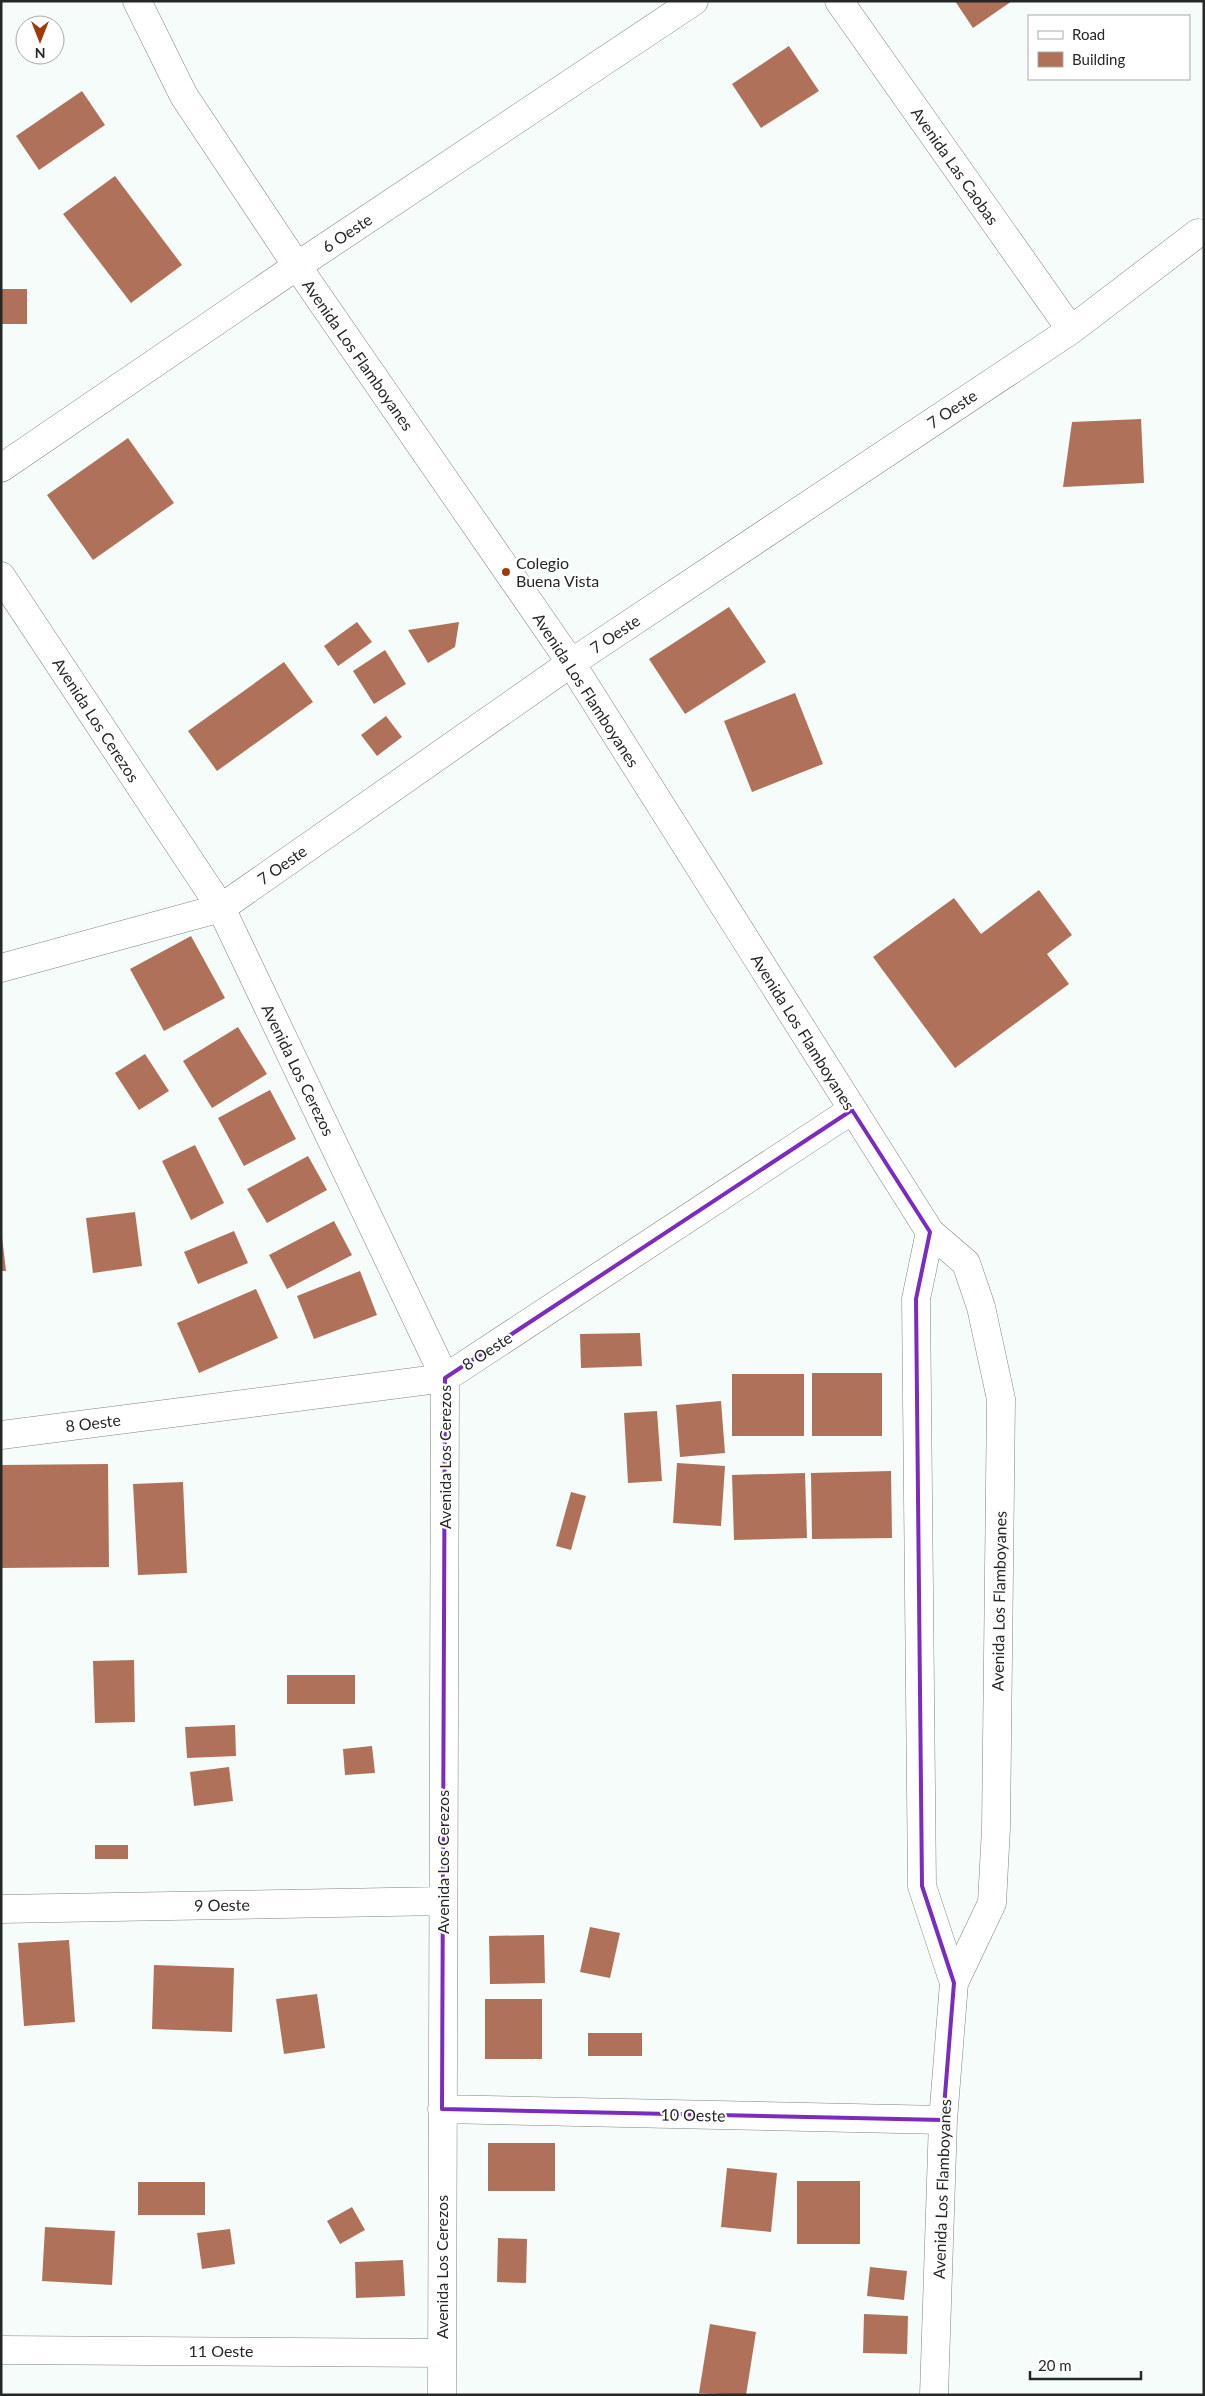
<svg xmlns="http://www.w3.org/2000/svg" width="1205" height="2396" font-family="Lato,sans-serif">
  <rect width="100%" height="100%" fill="#f6fcfa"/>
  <!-- building -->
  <path fill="#af715a" d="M955 1H1012L973 28Z
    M789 46 819 91 761 128 732 84Z
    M82 91 105 125 39 170 16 136Z
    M115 176 182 265 131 303 63 214Z
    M1 289H27V324H1Z
    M1141 419 1144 483 1063 487 1072 422Z
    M128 438 174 503 93 560 47 495Z
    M729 607 766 662 685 714 649 659Z
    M357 622 372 642 338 666 324 646Z
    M459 622 455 647 428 663 408 630Z
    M385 650 406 684 374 704 353 671Z
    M284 662 313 702 217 771 188 731Z
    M795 693 823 764 752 792 724 721Z
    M386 716 402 737 377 756 361 735Z
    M1039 890 1072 935 1047 954 1069 984 955 1068 873 957 954 898 981 934Z
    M191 936 225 998 164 1031 130 969Z
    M238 1027 267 1074 212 1108 183 1061Z
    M145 1054 169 1091 139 1110 115 1073Z
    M270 1090 296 1139 244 1166 218 1118Z
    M195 1145 224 1203 191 1220 162 1161Z
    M308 1156 327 1190 267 1223 247 1189Z
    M135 1212 142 1266 93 1273 86 1218Z
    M334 1221 352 1255 287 1289 269 1255Z
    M1 1229 6 1271H1Z
    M234 1231 248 1263 198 1284 184 1252Z
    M360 1271 377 1315 314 1339 297 1296Z
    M256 1289 278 1338 199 1373 177 1323Z
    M640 1333 642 1366 581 1368 580 1334Z
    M812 1373H882V1436H812Z
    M732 1374H804V1436H732Z
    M721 1401 725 1453 680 1457 676 1405Z
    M657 1411 662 1481 628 1483 624 1413Z
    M677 1463 725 1466 721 1526 673 1523Z
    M108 1464 109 1567 1 1568V1465Z
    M891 1471 892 1538 812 1539 811 1473Z
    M805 1473 807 1538 734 1540 732 1475Z
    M183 1482 187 1573 138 1575 133 1484Z
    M571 1492 586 1496 571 1550 556 1546Z
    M134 1660 135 1722 95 1723 93 1661Z
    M287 1675H355V1704H287Z
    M235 1725 236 1756 187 1758 185 1727Z
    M372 1746 375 1773 345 1775 343 1749Z
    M229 1767 233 1801 194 1806 190 1772Z
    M95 1845H128V1859H95Z
    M590 1927 620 1933 610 1978 580 1972Z
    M544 1935 545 1983 490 1984 489 1936Z
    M69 1940 75 2022 24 2026 18 1943Z
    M154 1965 234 1968 232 2032 152 2029Z
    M317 1994 325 2048 284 2054 276 1999Z
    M485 1999H542V2059H485Z
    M588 2033H642V2056H588Z
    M488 2143H555V2191H488Z
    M727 2168 777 2173 771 2232 721 2227Z
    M797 2181H860V2244H797Z
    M138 2182H205V2215H138Z
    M352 2207 365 2230 340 2244 327 2221Z
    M45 2227 115 2231 112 2285 42 2281Z
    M230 2229 235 2264 202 2269 197 2233Z
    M498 2238 527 2239 526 2283 497 2282Z
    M403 2260 405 2296 356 2298 355 2262Z
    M870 2267 907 2271 904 2300 867 2296Z
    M864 2314 908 2316 907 2354 863 2353Z
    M710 2324 756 2332 746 2395 699 2393Z"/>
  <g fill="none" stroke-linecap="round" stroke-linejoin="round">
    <!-- minor casing -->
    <g stroke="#7f8483" stroke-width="29">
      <path id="minor" d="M137 1 184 96 297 266 571 663 930 1232 966 1263 981 1307 1001 1399 996 1828 992 1903 954 1983 943 2120 934 2395
        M839 1 1071 330
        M1 468 297 266 694 1
        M1 576 221 908 445 1378 442 2395
        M1 968 221 908 571 663 1071 330 1198 233
        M930 1232 916 1299 922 1886 954 1983
        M1 1435 445 1378 852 1110
        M1 1909 443 1901
        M442 2109 943 2120
        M1 2350 441 2353"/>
    </g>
    <!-- minor -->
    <use href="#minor" stroke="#fff" stroke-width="28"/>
  </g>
  <!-- marked area -->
  <path fill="none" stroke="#7b2cbf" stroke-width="4" stroke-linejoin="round" d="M852 1110 930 1232 916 1299 922 1886 954 1983 943 2120 442 2109 445 1378Z"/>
  <!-- markers -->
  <circle fill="#9e3a08" stroke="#fff" stroke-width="2" cx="506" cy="572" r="5"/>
  <g text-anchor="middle" stroke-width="4.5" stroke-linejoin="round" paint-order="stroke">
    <!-- street labels -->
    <g font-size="16" fill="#262827" stroke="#fff">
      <text transform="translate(955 166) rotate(55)" y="6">Avenida Las Caobas</text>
      <text transform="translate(347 233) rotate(-34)" y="6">6 Oeste</text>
      <text transform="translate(358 355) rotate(55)" y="6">Avenida Los Flamboyanes</text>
      <text transform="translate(952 409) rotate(-34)" y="6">7 Oeste</text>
      <text transform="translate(615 634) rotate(-34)" y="6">7 Oeste</text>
      <text transform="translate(586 690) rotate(57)" y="6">Avenida Los Flamboyanes</text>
      <text transform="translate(96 720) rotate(57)" y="6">Avenida Los Cerezos</text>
      <text transform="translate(282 865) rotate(-35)" y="6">7 Oeste</text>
      <text transform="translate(803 1032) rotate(58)" y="6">Avenida Los Flamboyanes</text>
      <text transform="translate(298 1070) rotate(64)" y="6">Avenida Los Cerezos</text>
      <text transform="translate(487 1351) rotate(-33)" y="6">8 Oeste</text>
      <text transform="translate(93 1423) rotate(-7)" y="6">8 Oeste</text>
      <text transform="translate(445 1457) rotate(-90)" y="6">Avenida Los Cerezos</text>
      <text transform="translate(999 1601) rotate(-89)" y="6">Avenida Los Flamboyanes</text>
      <text transform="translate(443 1862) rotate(-90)" y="6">Avenida Los Cerezos</text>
      <text transform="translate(222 1905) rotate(-1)" y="6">9 Oeste</text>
      <text transform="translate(693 2115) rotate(1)" y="6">10 Oeste</text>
      <text transform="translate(942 2189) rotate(-88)" y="6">Avenida Los Flamboyanes</text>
      <text transform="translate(442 2267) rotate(-90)" y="6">Avenida Los Cerezos</text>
      <text x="221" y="2357">11 Oeste</text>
    </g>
    <!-- poi labels -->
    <g font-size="16" fill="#262827" stroke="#fff" text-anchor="start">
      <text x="516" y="569">Colegio<tspan x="516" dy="18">Buena Vista</tspan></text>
    </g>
  </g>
  <!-- border -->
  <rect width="1205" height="2396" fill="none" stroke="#262827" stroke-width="5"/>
  <!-- legend -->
  <rect x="1028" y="15" width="162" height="65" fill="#ffffff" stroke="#a8a9a9"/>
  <rect x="1038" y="31" width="25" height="8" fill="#ffffff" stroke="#a8a9a9"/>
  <text x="1072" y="40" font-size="15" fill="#262827">Road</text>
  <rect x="1038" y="52" width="25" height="15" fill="#af715a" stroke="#a8a9a9"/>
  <text x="1072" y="65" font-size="15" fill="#262827">Building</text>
  <!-- north arrow -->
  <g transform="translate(40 40) rotate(180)"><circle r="24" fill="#ffffff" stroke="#a8a9a9"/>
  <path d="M0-4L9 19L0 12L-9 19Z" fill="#9e3a08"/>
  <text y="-8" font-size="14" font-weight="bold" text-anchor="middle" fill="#262827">N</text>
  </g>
  <!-- scale -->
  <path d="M1030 2371v8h111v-8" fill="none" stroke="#262827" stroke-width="2.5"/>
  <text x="1038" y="2371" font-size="15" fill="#262827" stroke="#ffffff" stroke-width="4" paint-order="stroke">20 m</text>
</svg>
